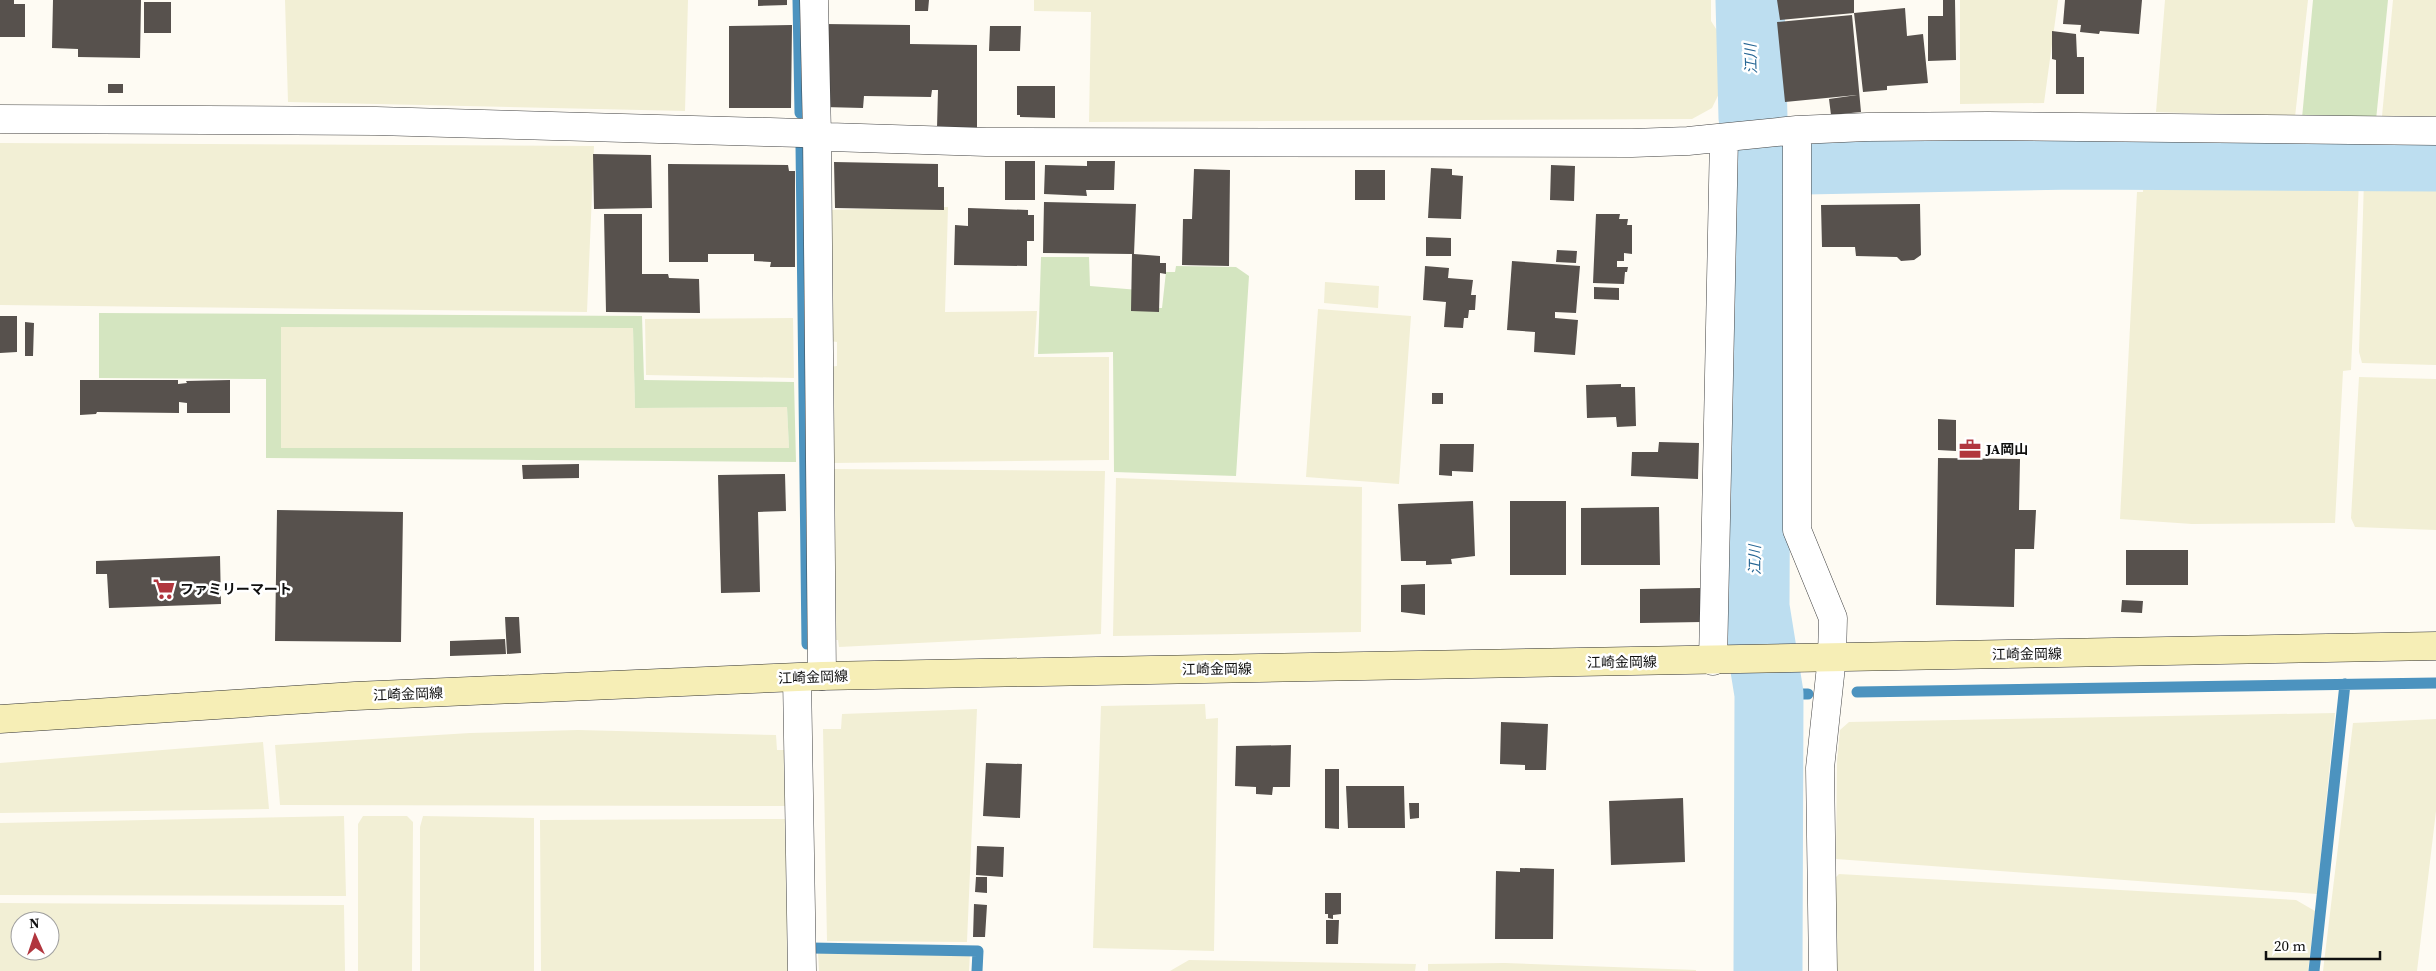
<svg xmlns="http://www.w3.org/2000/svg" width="2436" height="971" font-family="'Source Serif 4','Noto Sans JP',serif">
  <rect width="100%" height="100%" fill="#fefbf3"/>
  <!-- farmland -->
  <path fill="#f2efd5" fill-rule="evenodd" d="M285 0H688L685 111 288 102Z
    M1034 0H1711V21L1729 49 1726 79 1712 108 1692 119 1089 122 1091 12 1034 11Z
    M1960 0H2058L2044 103 1960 104Z
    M2165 0H2308L2295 117 2156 112Z
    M2393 0H2436V116H2382Z
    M0 143 594 146 587 312 0 305Z
    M2143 178 2359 181 2351 370 2343 371 2335 523 2192 524 2120 519 2137 192H2143Z
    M2364 179 2436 180V365L2362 363 2359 352Z
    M948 207 945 312 1037 311 1034 357H1109V460L832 463 829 367 837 366V342L829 341 826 210Z
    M1325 282 1379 286 1378 308 1324 303Z
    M1318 309 1411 316 1399 484 1306 477Z
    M793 318 794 378 646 375 645 319Z
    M281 327 633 328 635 408 787 407 789 448H281Z
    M2359 377 2436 379V530L2355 527 2351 518Z
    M830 469 1105 471 1101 634 839 647 838 640H831Z
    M1116 478 1362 487 1361 632 1113 636Z
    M1205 704 1206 719 1218 718 1214 951 1093 948 1101 706Z
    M977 709 967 942 827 941 823 729H841L842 714Z
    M2335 713 2317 894 1836 859 1837 761 1840 730 1849 722Z
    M2436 719V811L2417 971H2323L2353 723Z
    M578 730 776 735 777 750H786L785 806 280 805 275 745 470 733Z
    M263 742 269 809 0 813V763Z
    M344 816 346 896 0 895V823Z
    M363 816H407L413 822 412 971H358V824Z
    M423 816 534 818V971H420V827Z
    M787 819 793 971H541L540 820Z
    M1839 874 2296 900 2315 911 2308 971H1835L1833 880Z
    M0 903 344 905 345 971H0ZM20 921H50V951H20Z
    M818 953H970L969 971H819Z
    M1189 960 1416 964 1415 971H1170Z
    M1505 963 1696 970V971H1428V964Z"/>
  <!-- green -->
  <path fill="#d4e5c0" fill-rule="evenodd" d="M2313 0H2388L2376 120 2302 118Z
    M1041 257H1089L1090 286 1139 290V308H1162L1166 272H1175L1176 266 1236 267 1249 276 1236 476 1114 472 1113 352 1038 354Z
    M99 313 642 316 644 380 794 382 796 462 266 458V379L99 378ZM281 327 633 328 635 408 787 407 789 448H281Z"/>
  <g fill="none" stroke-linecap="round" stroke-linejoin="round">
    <!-- stream -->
    <path stroke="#4c93bf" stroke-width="11" d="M798 0 800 113
      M801 145 807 644
      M1857 692 2436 683
      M1769 694H1808
      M811 948 978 951 977 971
      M2314 971 2345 684"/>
    <!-- river -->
    <path stroke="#bddef0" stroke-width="69" d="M1750 0 1753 118
      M1753 149 1757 161 1755 607 1769 694 1768 971
      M1757 161 2075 155 2436 157"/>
  </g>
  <!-- building -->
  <path fill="#57514d" d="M0 0H14V4H25V37H0Z
    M53 0H141L140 58 78 57V49L52 48Z
    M758 0H787V5L758 6Z
    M915 0H929L928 11H915Z
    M1777 0H1854V13L1780 20Z
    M1943 0H1955L1956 60 1928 61V16H1943Z
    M2065 0H2142L2139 34 2100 31 2099 34 2080 32 2081 25 2063 24Z
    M144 2H171V33H144Z
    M1905 8 1907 36 1923 34 1928 83 1887 86V90L1863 92 1854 13Z
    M1852 15 1861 112 1831 115 1829 99 1857 95 1785 102 1777 22Z
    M824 24 910 25V44L977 45V128H937L938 90H932L931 97 864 96 863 108 824 107Z
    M792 25 791 108H729V26Z
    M990 26H1021L1020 51H989Z
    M2052 31 2076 34 2077 57H2084V94H2056V60L2052 59Z
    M108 84H123V93H108Z
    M1017 86H1055V118L1020 117V115H1017Z
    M593 154 651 155 652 208 594 209Z
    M1005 161H1035V200H1005Z
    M1087 161H1115L1114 190H1086L1087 196 1044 194 1045 165 1087 166Z
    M834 162 938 164V187H944V210L835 208Z
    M668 164 788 165 789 171H795V267H770L771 262 754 261V254H708V262H669Z
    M1551 165 1575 166 1574 201 1550 200Z
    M1431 168 1452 169V175L1463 176 1461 219 1428 218Z
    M1194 169 1230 170 1229 266 1182 265 1183 219H1192Z
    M1355 170H1385V200H1355Z
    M1044 202 1136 204 1134 254 1160 256V263H1166V274L1160 273 1159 312 1131 311 1132 254 1043 253Z
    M1920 204 1921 255 1914 260 1901 261 1897 257 1856 256 1855 247H1822L1821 205Z
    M968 208 1028 210V215H1034V241H1027V266L954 265 955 225 968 226Z
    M604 214H642V274H668L669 278 699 279 700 313 606 312Z
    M1596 214H1620L1619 219H1628L1627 225H1632V254L1624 253V261H1617V267H1628L1627 272H1625L1624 284 1593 283Z
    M1426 237 1451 238V256H1426Z
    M1557 250 1577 251 1576 263 1556 262Z
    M1512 261 1580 266 1576 313 1555 312V318L1578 320 1575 355 1534 352 1535 332 1507 330Z
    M1425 266 1449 268 1448 278 1473 280 1471 295H1476L1475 310H1469L1468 318H1464L1463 328 1444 327 1446 302 1423 300Z
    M1594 287 1619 288V300L1594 299Z
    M0 316H17V352L0 353Z
    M25 322 34 323 33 356H25Z
    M80 380H178V384L187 383 186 381 230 380V413H187V403L179 402V413L97 412 96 414 80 415Z
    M1621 384V387H1635L1636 426 1617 427 1616 417 1587 418 1586 385Z
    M1432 393H1443V404H1432Z
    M1938 419 1956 420V451L1938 450Z
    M1659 442 1699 443 1698 479 1631 476 1632 452H1658Z
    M1440 444H1474L1473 472 1452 471V476L1439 475Z
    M1938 458 2020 459 2019 510H2036L2034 549H2015L2014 607 1936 605Z
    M579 464V478L523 479 522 465Z
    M785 474 786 511 758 512 760 592 721 593 718 475Z
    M1473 501 1475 556 1451 559 1452 564 1426 565V561H1401L1398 504Z
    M1510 501H1566V575H1510Z
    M1659 507 1660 565H1581V508Z
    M277 510 403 512 401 642 275 641Z
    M2126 550H2188V585H2126Z
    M220 556 221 604 109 608 107 574H96V561Z
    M1425 584V615L1401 612V585Z
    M1701 588 1702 622 1640 623V589Z
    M2122 600 2143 601 2142 613 2121 612Z
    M505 617H519L521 653 507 654Z
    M505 639 506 654 450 656V641Z
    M1501 722 1548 724 1546 770H1525V765L1500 764Z
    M1291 745 1290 787H1273L1272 795 1256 794V787L1235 786 1236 746Z
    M986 763 1022 764 1020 818 983 816Z
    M1325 769H1339V829L1325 828Z
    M1346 786H1404L1405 828H1348Z
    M1683 798 1685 862 1611 865 1609 801Z
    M1409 803H1419V818L1410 819Z
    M977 846 1004 847 1003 877 976 875Z
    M1520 868 1554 869 1553 939H1495L1496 871 1520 872Z
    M976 877H987V893L975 892Z
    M1325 893H1341V914L1333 915V919L1328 918V914H1325Z
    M974 904 987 905 985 937H973Z
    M1326 920H1339L1338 944H1326Z"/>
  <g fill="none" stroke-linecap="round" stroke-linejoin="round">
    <!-- street casing -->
    <g stroke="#434343" stroke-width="29">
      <path id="street" d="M814 0 817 135 822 676
        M0 119 376 121 802 133 829 137 986 142 1632 143 1688 141 1797 130 1867 127 1988 126 2436 131
        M1797 130V530L1833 618 1832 657 1820 768 1823 971
        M1713 661 1724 138
        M797 678 802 971"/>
    </g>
    <!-- secondary casing -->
    <g stroke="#323232" stroke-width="29">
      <path id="secondary" d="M0 719 355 696 822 676 2436 646"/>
    </g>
    <!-- street -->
    <use href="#street" stroke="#fff" stroke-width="28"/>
    <!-- secondary -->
    <use href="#secondary" stroke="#f6eeb6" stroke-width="28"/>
  </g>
  <!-- icons -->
  <defs>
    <g id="office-bare" transform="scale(1.725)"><path d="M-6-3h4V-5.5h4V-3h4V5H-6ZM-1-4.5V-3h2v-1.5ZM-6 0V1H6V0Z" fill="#b1363e" stroke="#fff" stroke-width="2.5" paint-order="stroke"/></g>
    <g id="supermarket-bare" transform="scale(1.725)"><path d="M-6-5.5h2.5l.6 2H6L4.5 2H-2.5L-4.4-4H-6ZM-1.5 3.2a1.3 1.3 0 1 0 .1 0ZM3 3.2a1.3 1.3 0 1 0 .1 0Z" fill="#b1363e" stroke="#fff" stroke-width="2.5" paint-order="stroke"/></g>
  </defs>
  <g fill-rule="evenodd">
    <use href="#office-bare" x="1970" y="449"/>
    <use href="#supermarket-bare" x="164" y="589"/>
  </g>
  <g text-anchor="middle" stroke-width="5" stroke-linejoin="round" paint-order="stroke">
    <!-- poi labels -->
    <g font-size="14" font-weight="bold" fill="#101010" stroke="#fff" text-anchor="start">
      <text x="1986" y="454">JA岡山</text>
      <text x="180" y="594">ファミリーマート</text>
    </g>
    <!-- street labels -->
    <g font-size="14" fill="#101010" stroke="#fff">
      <text transform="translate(2027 654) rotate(-1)" y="5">江崎金岡線</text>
      <text transform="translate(1622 662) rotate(-1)" y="5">江崎金岡線</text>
      <text transform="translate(1217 669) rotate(-1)" y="5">江崎金岡線</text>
      <text transform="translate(813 677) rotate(-2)" y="5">江崎金岡線</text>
      <text transform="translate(408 694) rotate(-2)" y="5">江崎金岡線</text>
    </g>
    <!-- water labels -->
    <g font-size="15" font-style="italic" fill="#266694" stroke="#fff">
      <text transform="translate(1751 59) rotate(-92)" y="5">江川</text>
      <text transform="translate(1755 560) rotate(-90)" y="5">江川</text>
    </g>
  </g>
  <!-- north arrow -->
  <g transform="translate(35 936) rotate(357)"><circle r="24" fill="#ffffff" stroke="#9f9f9f"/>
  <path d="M0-4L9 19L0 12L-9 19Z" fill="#b1363e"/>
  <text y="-8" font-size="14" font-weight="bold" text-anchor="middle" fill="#101010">N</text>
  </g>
  <!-- scale -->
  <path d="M2266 951v8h114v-8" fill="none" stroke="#101010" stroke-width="2.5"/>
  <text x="2274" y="951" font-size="15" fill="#101010" stroke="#ffffff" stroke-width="4" paint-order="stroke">20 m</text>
</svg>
